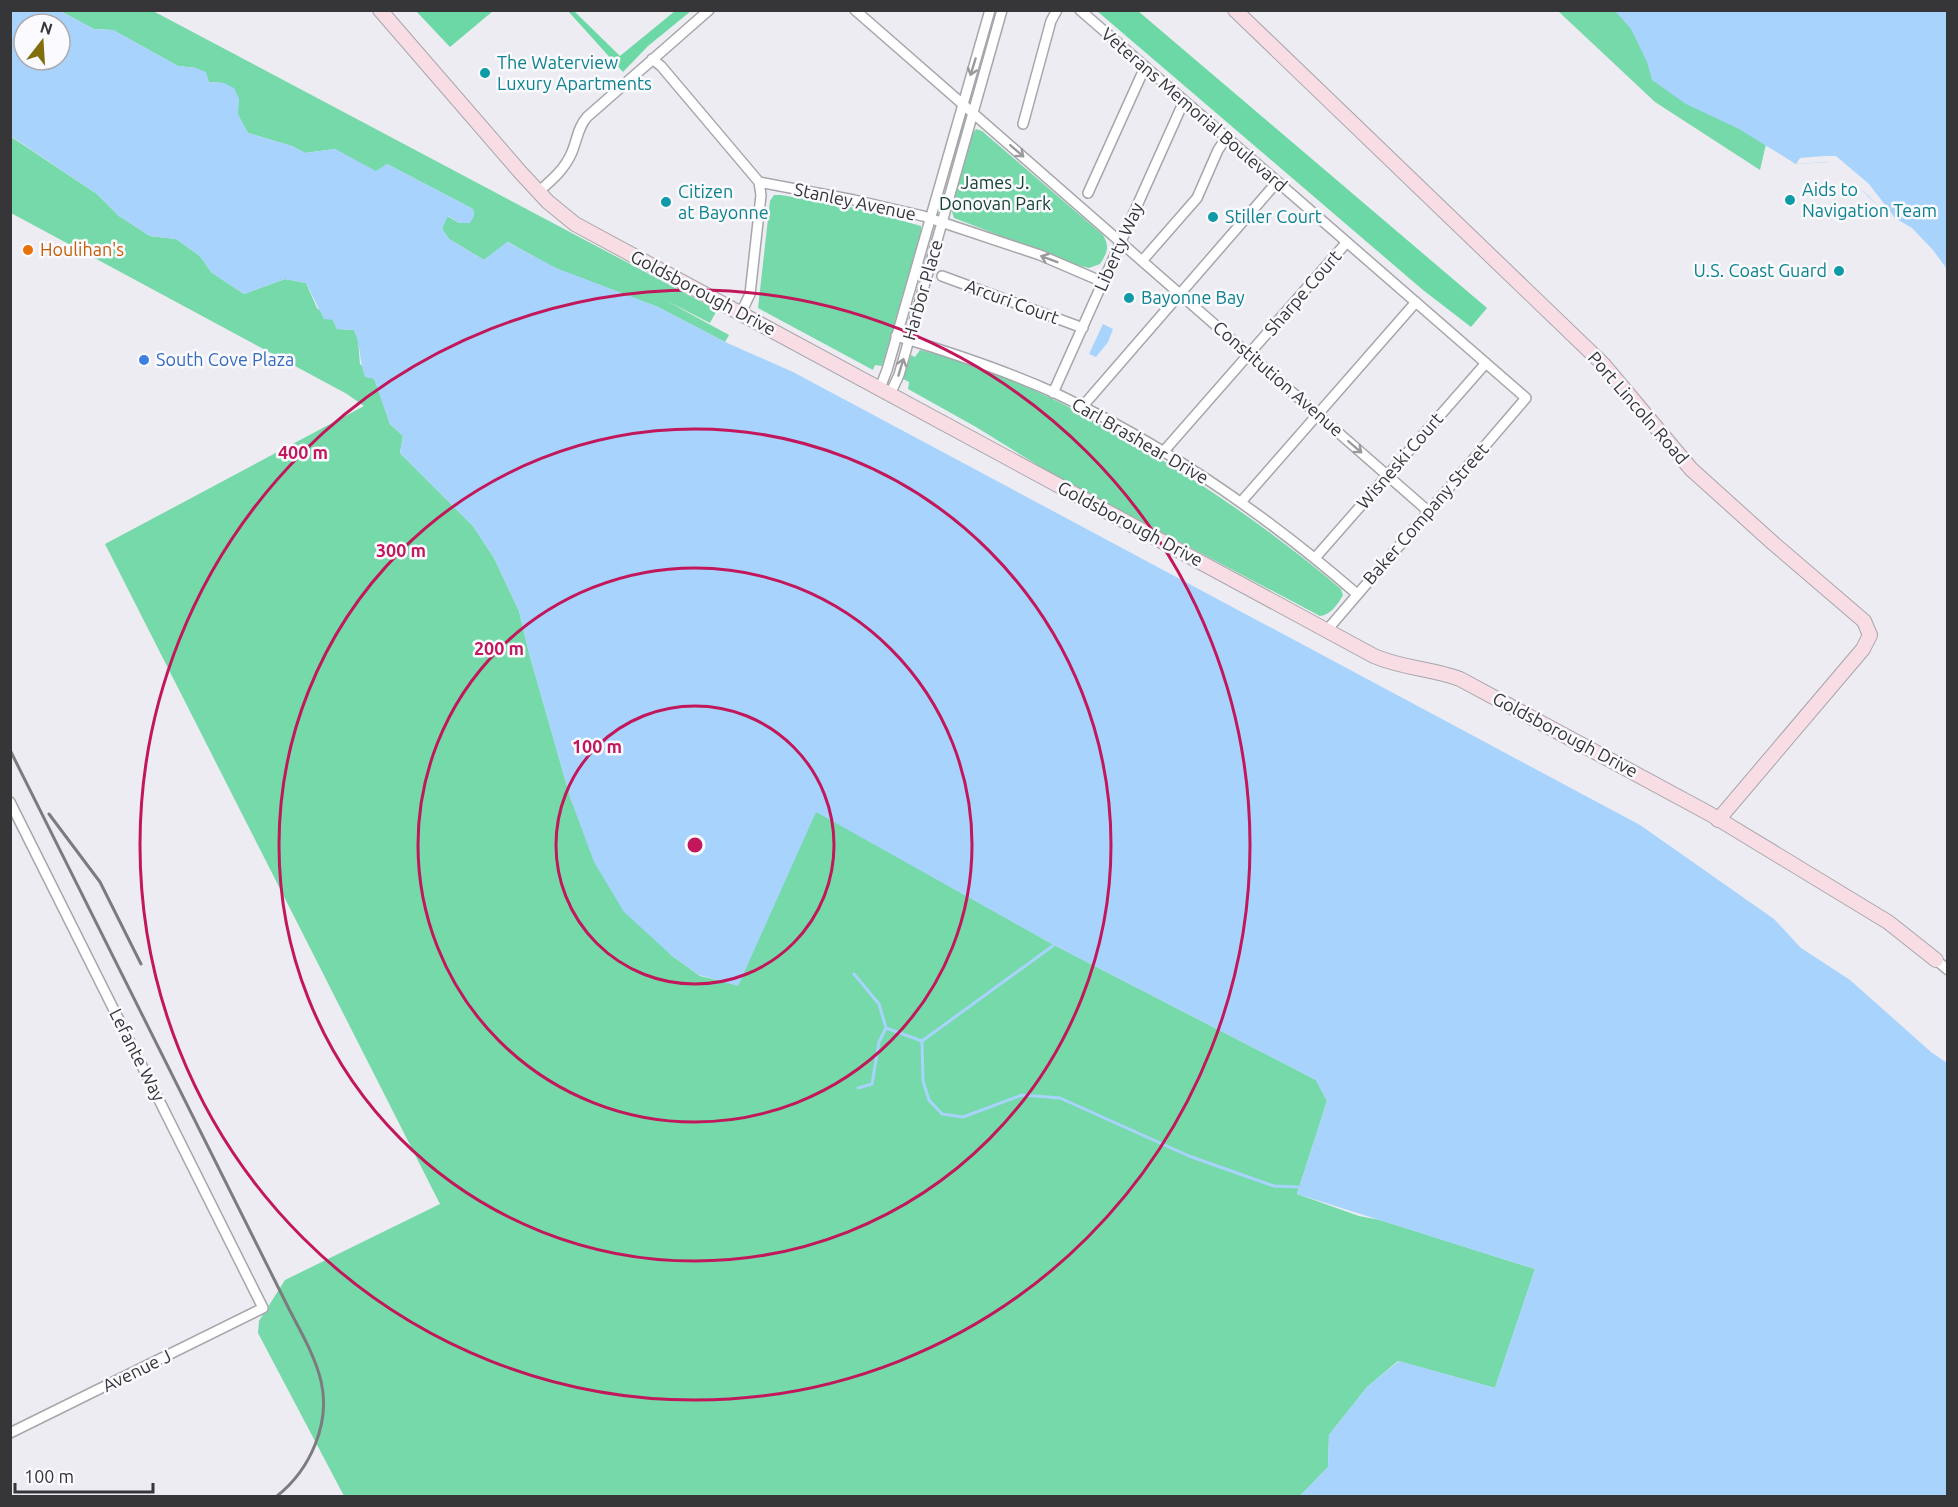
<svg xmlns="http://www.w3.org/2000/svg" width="1958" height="1507" font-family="Ubuntu,sans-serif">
  <rect width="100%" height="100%" fill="#edecf2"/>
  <!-- green -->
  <path fill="#76d9a9" d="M60 11H153L717 310 710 323 665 300 729 335 725 342 658 307 555 268 508 242 484 260 449 239 442 229 447 216 459 223 474 216 473 209 387 164 376 172 335 149 305 153 292 146 248 133 237 114 239 99 224 83 209 82 196 68 178 66 113 30 94 29Z
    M1558 11H1701L1835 156 1796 164 1766 144 1760 170 1655 102Z
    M976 129 982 131 1103 235C1110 247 1107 253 1100 264L1089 268 1077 265 954 218 951 209 973 133Z
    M10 136 97 194 119 216 150 236 176 239 200 256 211 272 244 294 285 279 306 283 317 308 333 320 337 329 354 330 358 340 360 364 374 378 390 424 403 436 400 453 473 526 494 558 519 611 529 653 571 800 671 955 700 976 738 985 816 811 1054 945 1316 1080 1327 1101 1297 1194 1359 1216 1380 1220 1535 1269 1495 1388 1398 1361 1367 1387 1329 1435 1328 1467 1300 1496H344L258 1333 259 1321 285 1280 440 1204 105 544 364 406 347 394 11 213Z
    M774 195H781L856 208 921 226V232L882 366 875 365 873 370 758 308 770 201Z
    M920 350C995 368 1066 403 1132 442 1206 485 1276 534 1341 589L1343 595C1338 604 1331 615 1320 616L1057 477 976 427 908 389 909 382 903 379 911 355 915 357Z"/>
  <!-- forest -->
  <path fill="#6bd8a5" d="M416 11H493L450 47Z
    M568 11H574L620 56 675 11H691L648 46 623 72Z
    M1097 11H1138L1487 308 1471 327 1423 290Z"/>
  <!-- water -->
  <path fill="#a7d3fd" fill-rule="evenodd" d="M15 10 60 11 94 29 113 30 178 66 196 68 206 72 209 82 224 83 234 88 239 99 238 114 248 133 292 146 305 153 335 149 376 171 387 164 473 209 474 216 470 223H459L448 216 442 229 449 239 484 260 507 242 556 268 658 307 725 342 793 372 1640 825 1774 919 1801 948 1850 980 1931 1052 1947 1063V1496H1300L1328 1467 1329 1435 1367 1387 1399 1361 1495 1388 1535 1269 1297 1194 1327 1101 1316 1080 1054 945 816 812 738 986 699 975 671 955 624 912 594 862 571 800 529 653 519 611 494 558 473 526 400 453 403 436 390 424 374 379 365 377C359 361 361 345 354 330L337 329 333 320 324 319 306 283 285 279 244 294 211 272 200 256 176 239 150 236 119 216 97 194 11 136 10 13ZM24 24H60V60H24Z
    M1615 11H1947V273L1833 162 1796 164 1739 129 1686 104 1652 80 1647 62 1631 29Z
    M1103 324 1113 329 1108 342 1096 357 1089 354Z"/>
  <!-- pier -->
  <path fill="#edecf2" d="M1825 156H1836L1869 184 1895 218 1912 228 1933 250 1947 269V276L1905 236 1869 196 1832 165 1826 162 1796 164 1800 158Z"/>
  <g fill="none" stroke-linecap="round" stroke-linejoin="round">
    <!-- stream -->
    <path stroke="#a7d3fd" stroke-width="3" d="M1054 945 922 1041 923 1081 929 1100 942 1114 963 1117 1022 1095 1060 1098 1189 1156 1274 1186 1299 1187
      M854 974 879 1004 886 1028 922 1041
      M858 1088 872 1084 879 1042 886 1028"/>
    <!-- street casing -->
    <g stroke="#a6a6ab" stroke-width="12">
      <path id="street" d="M855 10 1428 511
        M1080 10 1526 398 1327 630
        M652 59 661 66 759 182 854 200 923 216 1040 255 1103 282
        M1023 124 1051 21 1057 10
        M538 192C552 180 565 169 572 152 577 140 578 127 587 117L709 10
        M1088 193 1145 67
        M1142 261 1197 198 1218 150 1226 138
        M942 276 1083 328
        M741 313 750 294 761 195 759 182
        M896 336C950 352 1004 370 1055 393 1165 445 1266 515 1357 594
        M880 388 887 370 990 10
        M1053 393 1184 101
        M890 394 899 375 1002 10
        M1082 407 1277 182
        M1164 451 1347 242
        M1241 502 1416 302
        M1315 558 1486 363
        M10 802 263 1308 10 1433
        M1936 960 1948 970"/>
    </g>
    <!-- secondary casing -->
    <g stroke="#a6a6ab" stroke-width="16">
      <path id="secondary" d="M380 10 521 173 548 202 575 224 1374 656C1404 669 1431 668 1460 679L1710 814 1888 922 1936 960
        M1235 10 1603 364 1691 469 1773 543 1864 621 1870 635 1863 649 1718 820"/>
    </g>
    <!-- street -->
    <use href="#street" stroke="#fff" stroke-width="9"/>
    <!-- secondary -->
    <use href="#secondary" stroke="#f9dde5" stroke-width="14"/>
    <!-- rail -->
    <path stroke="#7c7c80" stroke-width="3" d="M10 750 289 1309C301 1332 315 1356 321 1381 331 1423 310 1470 277 1496
      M49 814 100 882 141 964"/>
  </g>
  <!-- one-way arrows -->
  <defs><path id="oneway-shaft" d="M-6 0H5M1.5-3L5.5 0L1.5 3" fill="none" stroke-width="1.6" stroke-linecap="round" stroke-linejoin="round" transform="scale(1.5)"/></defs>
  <g stroke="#9a9a9c">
    <use href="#oneway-shaft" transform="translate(973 67) rotate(107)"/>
    <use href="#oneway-shaft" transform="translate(1017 151) rotate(41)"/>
    <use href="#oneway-shaft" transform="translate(1049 259) rotate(-159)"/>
    <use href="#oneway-shaft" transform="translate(901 367) rotate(-73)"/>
    <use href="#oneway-shaft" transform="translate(1355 447) rotate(41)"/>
  </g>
  <!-- distance rings -->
  <g fill="none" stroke="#c2185b" stroke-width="3">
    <circle cx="695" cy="845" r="139"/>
    <circle cx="695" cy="845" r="277"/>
    <circle cx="695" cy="845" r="416"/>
    <circle cx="695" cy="845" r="555"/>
  </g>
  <!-- markers -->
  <g fill="#0f9aa8" stroke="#fafaff" stroke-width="2">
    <circle cx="485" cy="73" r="6"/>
    <circle cx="1790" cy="200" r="6"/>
    <circle cx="666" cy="202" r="6"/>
    <circle cx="1213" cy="217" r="6"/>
    <circle cx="1839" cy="271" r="6"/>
    <circle cx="1129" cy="298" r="6"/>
  </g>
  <circle fill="#e8710a" stroke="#fafaff" stroke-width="2" cx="28" cy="250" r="6"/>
  <circle fill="#3f7fe0" stroke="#fafaff" stroke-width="2" cx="144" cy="360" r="6"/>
  <g text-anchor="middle" stroke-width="5" stroke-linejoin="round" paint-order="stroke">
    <!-- culture labels -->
    <g font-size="18" fill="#0d838f" stroke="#fafaff" text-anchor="start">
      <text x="497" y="69">The Waterview<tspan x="497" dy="21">Luxury Apartments</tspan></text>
      <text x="1802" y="196">Aids to<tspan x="1802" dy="21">Navigation Team</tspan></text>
      <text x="678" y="198">Citizen<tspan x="678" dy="21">at Bayonne</tspan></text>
      <text x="1225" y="223">Stiller Court</text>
      <text x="1827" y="277" text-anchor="end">U.S. Coast Guard</text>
      <text x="1141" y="304">Bayonne Bay</text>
    </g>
    <!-- street labels -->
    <g font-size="18" fill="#363638" stroke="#fafaff">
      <text transform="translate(1194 110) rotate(41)" y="6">Veterans Memorial Boulevard</text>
      <text transform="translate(855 202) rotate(12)" y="6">Stanley Avenue</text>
      <text transform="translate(1119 247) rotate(-66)" y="6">Liberty Way</text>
      <text transform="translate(923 290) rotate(-74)" y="6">Harbor Place</text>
      <text transform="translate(703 293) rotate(28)" y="6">Goldsborough Drive</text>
      <text transform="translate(1303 293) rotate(-49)" y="6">Sharpe Court</text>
      <text transform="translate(1012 302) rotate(20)" y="6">Arcuri Court</text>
      <text transform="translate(1278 379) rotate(41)" y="6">Constitution Avenue</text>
      <text transform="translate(1638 408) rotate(49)" y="6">Port Lincoln Road</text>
      <text transform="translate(1140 441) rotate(30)" y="6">Carl Brashear Drive</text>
      <text transform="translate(1400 461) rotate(-49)" y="6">Wisneski Court</text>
      <text transform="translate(1426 514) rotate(-49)" y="6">Baker Company Street</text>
      <text transform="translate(1130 524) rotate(28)" y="6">Goldsborough Drive</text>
      <text transform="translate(1565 735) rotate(28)" y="6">Goldsborough Drive</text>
      <text transform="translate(137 1055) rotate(63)" y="6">Lefante Way</text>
      <text transform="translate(137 1371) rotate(-26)" y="6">Avenue J</text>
    </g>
    <!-- park labels -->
    <g font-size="18" fill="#15432f" stroke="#fafaff">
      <text x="995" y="189">James J.<tspan x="995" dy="21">Donovan Park</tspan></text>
    </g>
    <!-- food labels -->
    <g font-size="18" fill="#c56008" stroke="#fafaff" text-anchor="start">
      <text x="40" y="256">Houlihan's</text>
    </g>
    <!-- shop labels -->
    <g font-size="18" fill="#366cbe" stroke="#fafaff" text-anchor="start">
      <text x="156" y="366">South Cove Plaza</text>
    </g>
  </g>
  <circle cx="695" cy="845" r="9" fill="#c2185b" stroke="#fafaff" stroke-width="3"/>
  <g font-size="18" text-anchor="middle" font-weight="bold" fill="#c2185b" stroke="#fafaff" stroke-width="5" stroke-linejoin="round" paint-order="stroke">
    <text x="303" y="459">400 m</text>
    <text x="401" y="557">300 m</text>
    <text x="499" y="655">200 m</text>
    <text x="597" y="753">100 m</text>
  </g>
  <!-- border -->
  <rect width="1958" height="1507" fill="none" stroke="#363638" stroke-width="24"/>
  <!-- north arrow -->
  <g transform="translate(42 42) rotate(17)"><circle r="28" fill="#fafaff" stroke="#acacaf" stroke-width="1.5"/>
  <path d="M0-4.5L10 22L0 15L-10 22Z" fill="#826e0c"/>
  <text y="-9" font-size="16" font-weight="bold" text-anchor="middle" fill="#363638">N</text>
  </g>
  <!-- scale -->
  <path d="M15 1483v9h138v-9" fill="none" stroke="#363638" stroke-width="3"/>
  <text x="24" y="1483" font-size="18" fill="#363638" stroke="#fafaff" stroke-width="4.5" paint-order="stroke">100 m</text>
</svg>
